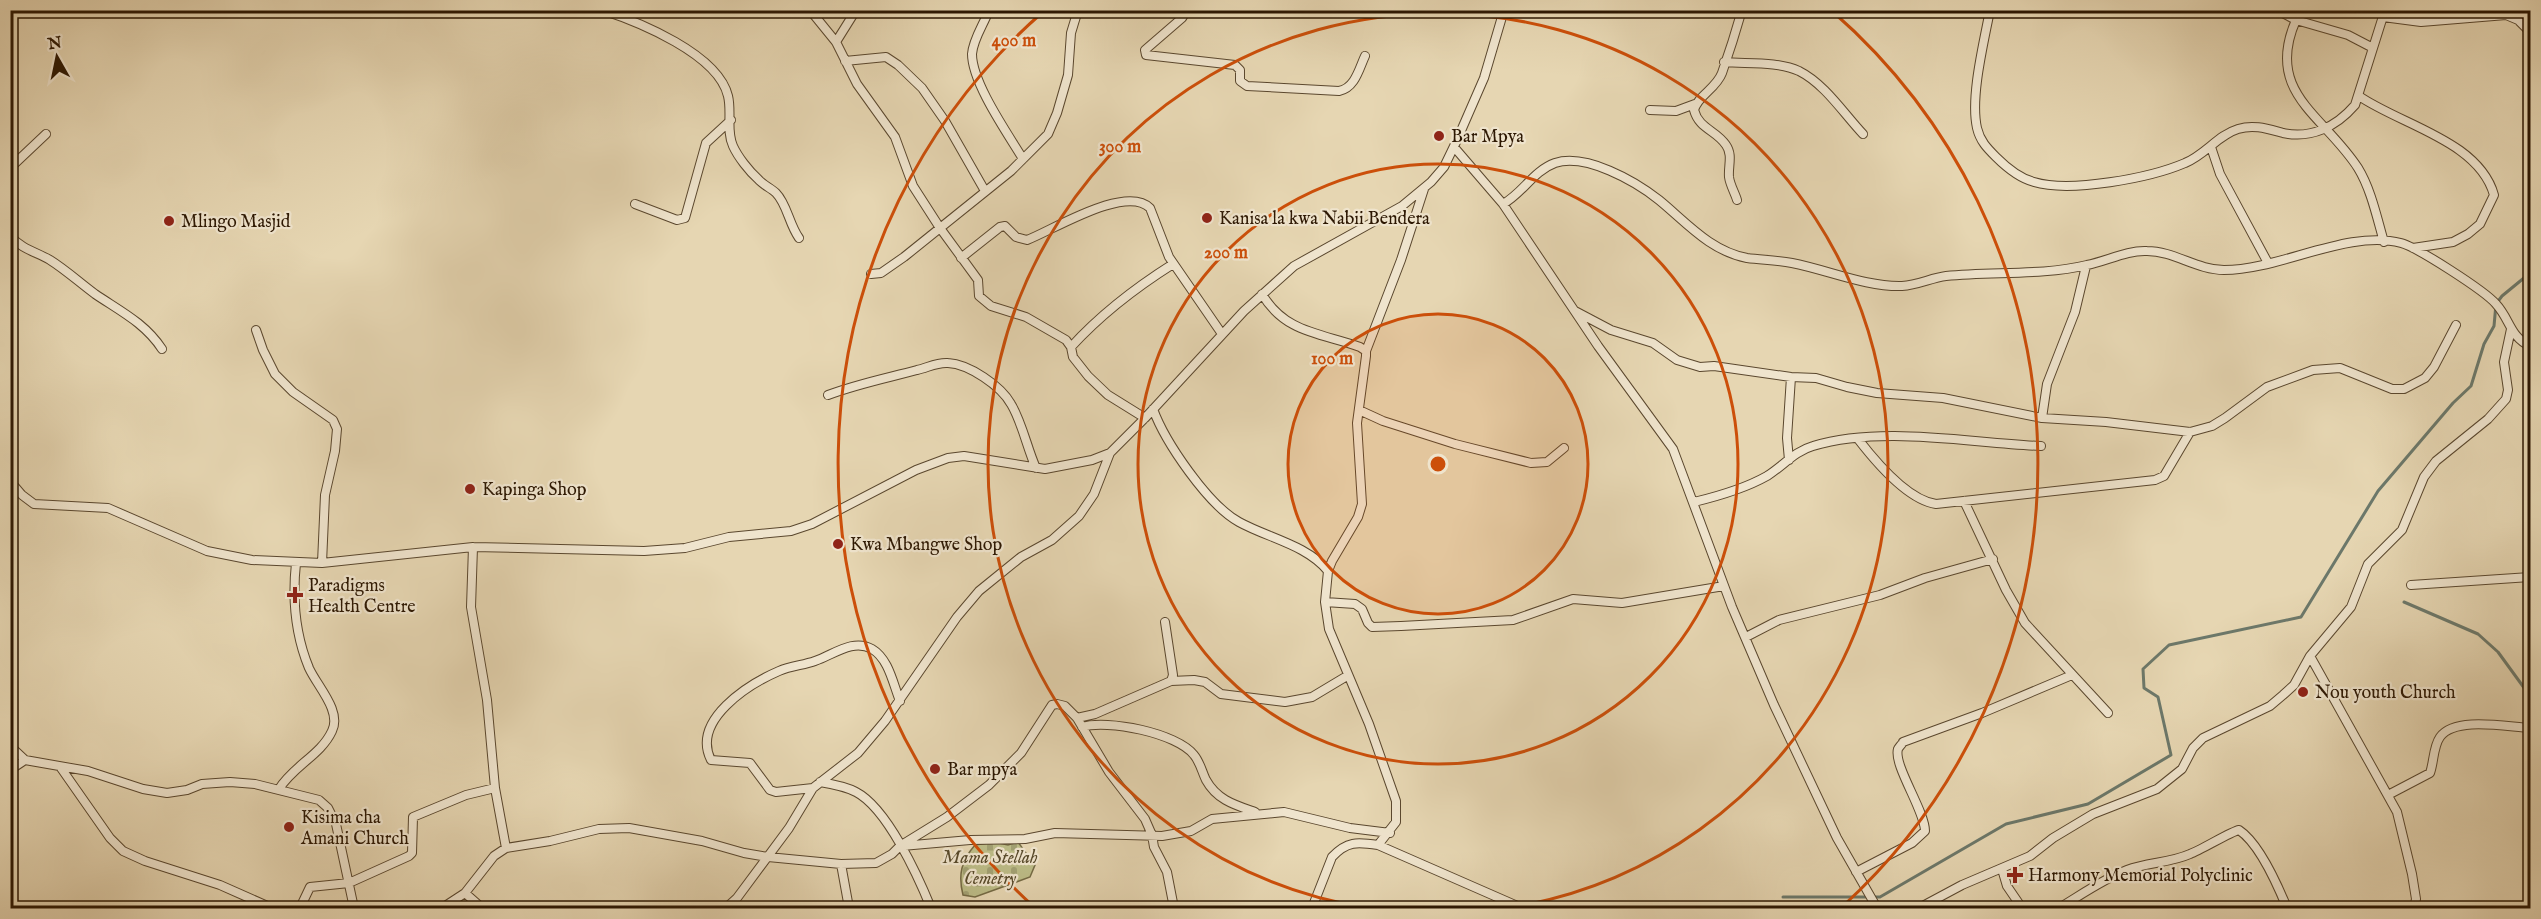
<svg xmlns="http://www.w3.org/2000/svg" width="2541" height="919" font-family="'IM FELL English',serif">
  <defs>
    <pattern id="cemetery-stones" width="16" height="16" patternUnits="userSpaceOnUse" patternTransform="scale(1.5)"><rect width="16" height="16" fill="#bcbc87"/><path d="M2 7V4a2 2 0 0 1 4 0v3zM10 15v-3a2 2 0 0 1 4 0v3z" fill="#a2a173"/></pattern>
  </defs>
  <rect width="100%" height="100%" fill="#e6d6b2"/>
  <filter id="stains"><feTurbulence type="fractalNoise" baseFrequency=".00333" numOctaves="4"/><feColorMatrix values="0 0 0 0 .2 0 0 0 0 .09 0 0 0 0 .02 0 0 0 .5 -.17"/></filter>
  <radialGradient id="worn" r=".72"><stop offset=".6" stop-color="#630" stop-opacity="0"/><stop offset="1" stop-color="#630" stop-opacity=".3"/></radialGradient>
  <!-- cemetery -->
  <path fill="url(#cemetery-stones)" stroke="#746a44" stroke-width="1.5" d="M994 842 1008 845 1018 842 1035 865 1030 877 975 897 963 895C958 875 961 861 975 845Z"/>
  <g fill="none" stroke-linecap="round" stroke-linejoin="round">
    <!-- stream -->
    <path stroke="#6c786a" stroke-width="3" d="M2404 602 2478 634 2498 652 2530 696
      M1783 897H1880L2006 824 2088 804 2171 755 2158 697 2144 688 2143 669 2169 645 2301 617 2378 491 2453 403 2471 386 2484 344 2494 326 2496 304 2502 296 2530 273"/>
    <!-- minor casing -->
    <g stroke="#5a472e" stroke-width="10">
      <path id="minor" d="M602 10C639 22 718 54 728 96 732 112 726 131 733 146 738 157 749 171 758 179 763 185 771 188 776 193 787 204 789 224 799 238
        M810 10 836 42 857 84 895 137 913 186 940 228 978 280 979 296 991 306 1026 317 1066 340 1071 347 1073 357 1088 376 1108 395 1145 418
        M989 10C984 24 973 39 972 54 972 83 1008 134 1023 159
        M1187 10 1182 18 1145 50 1146 55 1235 65 1240 70V81L1247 86 1339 91C1355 88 1359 69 1365 56
        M1990 10C1984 42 1970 97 1977 128 1980 141 1987 148 1996 157 2007 168 2019 178 2034 182 2070 193 2150 178 2185 163 2205 155 2218 135 2238 129 2254 124 2268 129 2283 133 2311 139 2336 127 2355 105L2385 10
        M2277 10 2296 20 2348 35 2373 48
        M2383 17 2421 22 2506 15 2518 20 2530 32
        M10 19 11 10
        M2296 20C2264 93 2324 115 2358 168 2371 189 2377 218 2384 242
        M10 28 13 54 10 66
        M836 42 856 10
        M845 61 886 57 898 65 922 88 945 121 985 191
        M1724 62C1748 64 1777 61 1799 71 1825 84 1844 114 1863 134
        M2359 96C2401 125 2479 141 2494 195L2480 224 2468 234 2453 242 2413 248
        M1650 110 1676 111 1695 104
        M1454 147 1503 204 1598 346 1673 449 1732 607 1774 705 1837 838 1877 908
        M2211 147 2220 174 2268 263
        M10 168 46 134
        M1737 200C1735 193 1730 185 1729 177 1728 166 1733 155 1726 145 1716 130 1699 129 1694 110 1698 95 1716 89 1722 73 1729 53 1736 31 1742 10
        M635 204 677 220 685 218 706 143 731 120
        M1503 204C1523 193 1533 171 1555 163 1586 153 1635 181 1659 200 1686 222 1710 251 1747 258 1762 260 1777 260 1792 263 1828 270 1866 287 1902 286 1918 285 1931 278 1946 276 1993 271 2041 276 2087 265 2107 261 2127 250 2147 251 2174 251 2197 270 2224 270 2280 270 2348 229 2401 243 2417 247 2485 291 2496 304 2510 319 2510 337 2530 346
        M10 236C22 249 36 252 50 260 66 270 80 283 95 294 120 311 145 323 162 349
        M961 258 1000 227 1005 226 1016 237 1027 240C1053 230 1126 184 1150 208L1169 257 1222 334
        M871 274 881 273 904 257 1011 171 1048 134 1057 113 1068 75 1071 33 1078 10
        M1262 294C1285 333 1321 333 1360 347L1366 351V356L1357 423 1362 504 1358 517 1332 561 1328 571 1325 602 1329 629 1369 724 1396 801V822L1378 845C1357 842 1347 841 1332 857L1312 908
        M1575 311 1611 330 1653 343 1677 360 1700 367 1714 366 1791 377 1816 378 1847 387 1877 393 1943 398 2042 418 2106 422 2190 432 2212 426 2225 418 2267 387 2313 370 2340 368 2392 389H2404L2425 378 2434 367 2456 325
        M256 330 263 350 275 374 293 392 333 420 337 429 335 451 325 495 322 563
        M1071 347C1102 313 1135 288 1173 264
        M1366 351 1401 260 1424 189
        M828 395C857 384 887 378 917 370 927 368 937 362 948 363 969 364 1001 386 1011 404 1022 422 1027 448 1036 468
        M1153 409C1165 442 1208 505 1239 522 1268 538 1307 545 1328 571
        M1359 410 1383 421 1455 444 1531 463 1547 462 1564 448
        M2042 418 2047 384 2075 312 2086 266
        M1858 439C1875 461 1908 500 1936 504L2155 480 2164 476 2190 432
        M1789 460 1787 438 1791 377
        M10 481 22 495 34 504 108 508 207 551 252 560 322 563 473 547 644 551 685 548 729 537 791 531 812 524 916 470 948 458 964 456 1045 469 1092 460 1110 453 1145 418 1244 311 1294 266 1402 206 1431 182 1444 167 1457 140 1484 78 1504 10
        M1964 501 2006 590 2025 623 2108 713
        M1694 502C1719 496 1744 489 1767 476 1783 466 1795 451 1813 446 1882 425 1969 443 2041 446
        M473 547 471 607 487 700 495 788 506 848
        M2411 585 2530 577
        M1325 602 1355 604 1362 609 1368 623 1372 627 1401 626 1513 620 1573 599 1622 603 1724 586
        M1165 622 1173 675 1171 681
        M1746 637 1779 620 1880 595 1925 578 1993 559
        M1077 718 1095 714 1171 681 1194 680 1205 682 1221 694 1285 702 1312 697 1347 676
        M1082 727C1107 719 1177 733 1194 755 1200 762 1202 772 1206 780 1217 800 1235 805 1255 812
        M10 746 25 760
        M61 768 110 838 123 851 145 861 220 885 272 908
        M10 770 25 760 88 771 143 789 167 793 187 790 202 784 230 782 255 784 319 800 328 808 336 824 354 908
        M820 782C832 784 845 786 856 792 887 808 918 876 931 908
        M813 788 776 792 770 790 750 763 711 760C691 720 749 684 779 671 791 666 804 665 815 661 833 655 853 638 872 649 889 659 893 684 900 701
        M279 789C293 766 321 755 332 731 342 711 317 686 309 668 295 634 292 600 296 563
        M2388 795 2430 773C2434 762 2433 747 2440 737 2455 716 2507 727 2530 728
        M1378 845 1522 908
        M902 846 970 840 1025 839 1055 833 1162 836 1191 831 1212 819 1284 812 1350 828 1390 833
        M841 864 849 908
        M2002 869 2007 886 2022 908
        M1856 872 1912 843 1925 831C1925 811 1893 765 1898 749 1898 748 1903 743 1903 742L1982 713 2072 675
        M465 893 482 908
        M300 908 310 887 349 883 409 856 412 853 413 817 466 795 495 788
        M442 908 465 893 494 856 506 848 550 841 599 829 629 828 702 841 744 853 768 857 841 864 876 863 892 854 900 846 947 817 989 785 1021 753 1052 705 1057 704 1065 706 1077 718 1109 772 1145 819 1152 835 1154 847 1167 872 1174 908
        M726 908 737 898 789 828 813 788 858 753 885 721 957 617 979 591 1021 557 1052 540 1079 516 1094 494 1110 453
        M1497 908 1505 902
        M1919 908 1962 885 2030 856 2053 838 2093 814 2157 789 2182 769 2193 748 2203 738 2270 706 2283 695 2294 685 2310 656
        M2059 908C2081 895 2103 879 2127 870 2148 862 2170 863 2190 854 2201 850 2232 831 2239 830 2260 844 2278 886 2287 908
        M2414 908 2416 899 2412 874 2397 812 2310 656 2351 607 2368 564 2402 530 2424 477 2436 461 2488 419 2506 399 2508 390 2504 362 2511 329"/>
    </g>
    <!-- minor -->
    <use href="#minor" stroke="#efe4cd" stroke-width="8"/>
  </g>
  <!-- distance rings -->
  <circle cx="1438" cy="464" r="150" fill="#cc4f0a" fill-opacity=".12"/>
  <g fill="none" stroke="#cc4f0a" stroke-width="3">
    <circle cx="1438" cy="464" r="150"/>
    <circle cx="1438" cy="464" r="300"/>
    <path d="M1368 908A450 450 0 1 1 1508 908"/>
    <path d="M1033 906A600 600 0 0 1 1044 11M1832 11A600 600 0 0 1 1843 906"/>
  </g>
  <!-- markers -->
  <g fill="#8f2418" stroke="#efe4cd" stroke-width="2">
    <circle cx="1439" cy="136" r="6"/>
    <circle cx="1207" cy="218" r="6"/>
    <circle cx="169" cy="221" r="6"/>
    <circle cx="470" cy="489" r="6"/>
    <circle cx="838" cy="544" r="6"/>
    <path d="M292 586h6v6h6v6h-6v6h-6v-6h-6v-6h6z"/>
    <circle cx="2303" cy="692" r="6"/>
    <circle cx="935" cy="769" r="6"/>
    <circle cx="289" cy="827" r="6"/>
    <path d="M2012 866h6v6h6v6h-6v6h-6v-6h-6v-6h6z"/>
  </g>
  <g text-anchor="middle" stroke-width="4.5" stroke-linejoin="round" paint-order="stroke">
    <!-- poi labels -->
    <g font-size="18" fill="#2c1702" stroke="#efe4cd" text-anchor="start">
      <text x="1451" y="142">Bar Mpya</text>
      <text x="1219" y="224">Kanisa la kwa Nabii Bendera</text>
      <text x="181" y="227">Mlingo Masjid</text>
      <text x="482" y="495">Kapinga Shop</text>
      <text x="850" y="550">Kwa Mbangwe Shop</text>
      <text x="308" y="591">Paradigms<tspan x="308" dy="21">Health Centre</tspan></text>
      <text x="2315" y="698">Nou youth Church</text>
      <text x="947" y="775">Bar mpya</text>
      <text x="301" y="823">Kisima cha<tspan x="301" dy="21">Amani Church</tspan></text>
      <text x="2028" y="881">Harmony Memorial Polyclinic</text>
    </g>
    <!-- park labels -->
    <g font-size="18" font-style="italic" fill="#57492a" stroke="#efe4cd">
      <text x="990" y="863">Mama Stellah<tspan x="990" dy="21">Cemetry</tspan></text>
    </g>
  </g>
  <circle cx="1438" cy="464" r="9" fill="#cc4f0a" stroke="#efe4cd" stroke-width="3"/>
  <g font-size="18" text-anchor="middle" font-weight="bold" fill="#cc4f0a" stroke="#efe4cd" stroke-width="4.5" stroke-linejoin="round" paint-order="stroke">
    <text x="1014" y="46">400 m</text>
    <text x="1120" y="152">300 m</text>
    <text x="1226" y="258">200 m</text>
    <text x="1332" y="364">100 m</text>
  </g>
  <!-- margin -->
  <rect width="2541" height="919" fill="none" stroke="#e6d6b2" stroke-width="36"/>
  <rect x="12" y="12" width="2517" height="895" fill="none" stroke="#2c1702" stroke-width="3"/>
  <rect x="18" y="18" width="2505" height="883" fill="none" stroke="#2c1702" stroke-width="1.5"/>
  <!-- north arrow -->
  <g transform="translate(57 57) rotate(351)" stroke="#efe4cd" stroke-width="4.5" paint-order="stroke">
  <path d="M0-4.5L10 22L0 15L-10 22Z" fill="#2c1702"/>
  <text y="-9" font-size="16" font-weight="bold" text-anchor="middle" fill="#2c1702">N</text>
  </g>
  <rect width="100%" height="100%" filter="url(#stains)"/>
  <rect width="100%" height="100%" fill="url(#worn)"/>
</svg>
